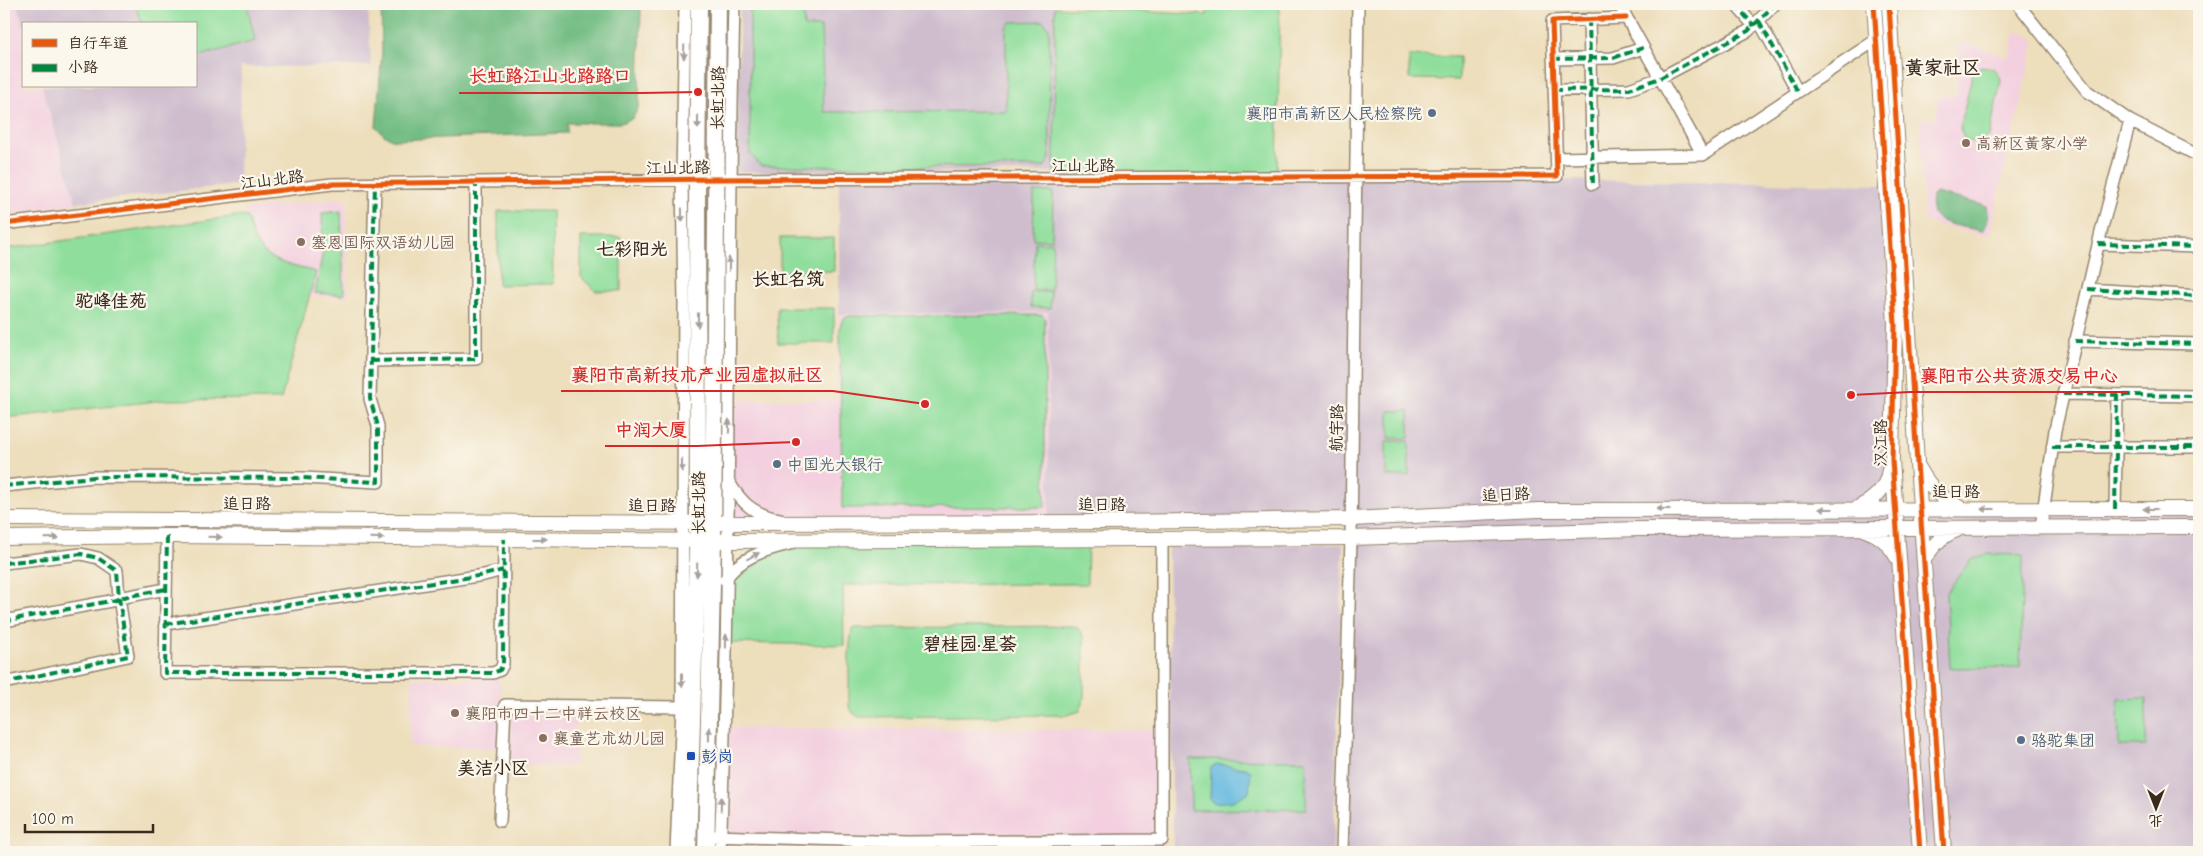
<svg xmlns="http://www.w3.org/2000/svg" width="2203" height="856" font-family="'Comic Neue','LXGW WenKai TC',sans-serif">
  <rect width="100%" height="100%" fill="#fbf7ec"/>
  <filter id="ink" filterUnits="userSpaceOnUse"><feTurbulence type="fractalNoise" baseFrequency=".02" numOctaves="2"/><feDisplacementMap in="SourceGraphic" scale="10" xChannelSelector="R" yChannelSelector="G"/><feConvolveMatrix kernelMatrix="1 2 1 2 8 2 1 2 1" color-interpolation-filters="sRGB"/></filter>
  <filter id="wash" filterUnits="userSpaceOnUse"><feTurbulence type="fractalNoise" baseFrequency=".0096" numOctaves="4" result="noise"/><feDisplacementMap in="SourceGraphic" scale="20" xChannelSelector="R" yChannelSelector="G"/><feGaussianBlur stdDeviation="1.12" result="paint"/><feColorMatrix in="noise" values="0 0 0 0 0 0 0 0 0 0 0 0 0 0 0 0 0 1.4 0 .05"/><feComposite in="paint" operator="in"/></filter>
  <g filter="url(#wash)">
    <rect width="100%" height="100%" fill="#eddebc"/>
    <!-- built -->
    <path fill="#f3cfdf" d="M4 4H17L24 27V86H42L76 203 4 215Z
      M2016 31 2035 39 1989 236 1924 222 1920 119H1936L1938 96 1956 95 1960 41 2009 58Z
      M346 198 348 297H309L315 272 271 259 259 248 252 235 250 221 247 217H242L247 209Z
      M1048 311 1049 521 729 523V400H838L839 314Z
      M412 678 500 679 499 748 410 746Z
      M511 710H576L575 766 511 765Z
      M729 728 1162 730V840L1168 852H727Z"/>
    <!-- industrial -->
    <path fill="#cfbdce" d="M17 4H368L371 66 241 67 239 184 76 203 42 86H196V24H24V27Z
      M740 4H1055L1054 172H736Z
      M1355 177 1886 185 1895 509H2199V852H1342L1351 519 1049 521 1048 312 839 314V179Z
      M1343 544 1333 852H1173L1168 547Z"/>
    <!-- green -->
    <path fill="#8fde9c" stroke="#65845d" d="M135 4H247L255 41 196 57V24H142Z
      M752 4H803L804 27H821L824 112 1006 111V28L1010 22 1043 21 1049 29 1050 158 1044 167 761 166 750 154V7Z
      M1208 4H1280L1277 177 1054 178 1055 7 1207 15Z
      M1409 56 1459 57V80L1409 79Z
      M1982 66C1993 68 1999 69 2001 81L1989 136 1980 143 1965 140 1960 128 1973 71Z
      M1034 192H1053L1052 240 1033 239Z
      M341 211 344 295 315 293 323 251 322 213Z
      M498 211H552L553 284 498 285Z
      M237 216 247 217C250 223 250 230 253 236 263 263 291 265 316 272L281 399 166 400 4 418V249Z
      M581 237H621V291H595L581 277Z
      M780 238H834V271L780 272Z
      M1035 242 1053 243 1051 290H1033Z
      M1031 292H1051L1050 308 1031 307Z
      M777 308H834V343H778Z
      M1042 315 1045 318V507L842 508 840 327 843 319 849 316Z
      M1389 411H1409V438H1389Z
      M1386 441H1409V476H1386Z
      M1088 539 1087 584 843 585 844 645 726 643 727 576 742 562 809 540Z
      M1987 554 2023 555 2020 667 1950 668 1946 593 1971 560Z
      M1071 626 1077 627 1084 637V698L1080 711 1067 715 859 717 853 713 849 706V653L852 628Z
      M2146 698V746H2119L2118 699Z
      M1190 759 1306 760V809L1191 810Z"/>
    <!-- forest -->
    <path fill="#73bd84" stroke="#577451" d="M381 4H641L639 106 633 118 621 123H567V133L394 140 384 135 376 127 382 52Z
      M1936 193 1987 206C1989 215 1989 222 1983 231 1972 228 1940 225 1934 215 1931 210 1931 201 1932 196Z"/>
    <!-- water -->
    <path fill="#62b8df" stroke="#4e717e" d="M1217 764 1244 768 1251 771 1249 792 1233 801 1215 803 1210 799 1211 767Z"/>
  </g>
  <g filter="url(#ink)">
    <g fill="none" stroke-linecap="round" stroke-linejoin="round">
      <!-- minor casing -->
      <g stroke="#94846d" stroke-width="14">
        <path id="minor" d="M1619 4 1703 155 1876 40
          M1735 4 1754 26
          M2018 4 2087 91 2130 121 2199 156
          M1589 19 1593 184
          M1759 21 1798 92
          M1553 59 1613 58 1643 48
          M1554 90 1629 89 1660 78 1748 31 1775 4
          M1557 158 1703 155
          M4 224 332 184 716 179 1557 176 1552 21 1626 18
          M2098 244 2199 247
          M2088 289 2199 296
          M2075 341 2199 344
          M371 361 476 359V182
          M2063 394 2199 396
          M2052 447H2199
          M729 482C742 504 755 515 780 519
          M4 486 94 477 303 478 378 482V426L370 399 375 183
          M2115 509 2117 395
          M2041 527 2055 430 2102 228 2130 121
          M167 536 165 673H493L500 670 503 664 504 539
          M4 563 81 554 98 558 117 571 119 598 128 656 4 683
          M725 580C740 557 765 550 790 544
          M4 621 116 600 119 598 166 589
          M165 624 484 575 503 570
          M500 821 505 705 682 707
          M713 836 907 842 1162 840V539
          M676 852 682 707 684 302 682 180 685 4
          M720 852C732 570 727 287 734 4
          M1342 852 1351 538 1358 4"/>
      </g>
      <!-- major casing -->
      <g stroke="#94846d" stroke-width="16">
        <path id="major" d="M1874 4 1895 324 1892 460 1920 852
          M1889 4 1917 463 1944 852
          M1919 468C1932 491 1939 496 1962 509
          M1859 507C1875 499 1886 489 1889 470
          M4 519 728 523 1108 522 1351 519 1539 510 2199 509
          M1865 530C1882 536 1889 544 1898 559
          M4 538 167 536 728 541 1351 538 1640 529 2199 527
          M1924 560C1933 545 1941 536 1957 530"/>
      </g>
      <!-- highway casing -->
      <g stroke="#94846d" stroke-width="19">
        <path id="highway" d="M688 852 698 523 697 180 699 4
          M706 852 713 540 718 4"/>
      </g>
      <!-- minor -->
      <use href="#minor" stroke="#fff" stroke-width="11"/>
      <!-- major -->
      <use href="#major" stroke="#fff" stroke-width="14"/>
      <!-- highway -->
      <use href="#highway" stroke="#fff" stroke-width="16"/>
      <!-- quiet -->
      <path stroke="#00873e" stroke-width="4" stroke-dasharray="8 4" stroke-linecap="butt" d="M1735 4 1754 26
        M1589 19 1593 184
        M1759 21 1798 92
        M1553 59 1613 58 1643 48
        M1554 90 1629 89 1660 78 1748 31 1775 4
        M2098 244 2199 247
        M2088 289 2199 296
        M2075 341 2199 344
        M371 361 476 359V182
        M2063 394 2199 396
        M2052 447H2199
        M4 486 94 477 303 478 378 482V426L370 399 375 183
        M2115 509 2117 395
        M167 536 165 673H493L500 670 503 664 504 539
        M4 563 81 554 98 558 117 571 119 598 128 656 4 683
        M4 621 116 600 119 598 166 589
        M165 624 484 575 503 570"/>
      <!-- cycleway casing -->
      <g stroke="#fbf7ec" stroke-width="8">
        <path id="cycleway" d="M1874 4 1895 324 1892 460 1920 852
          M1889 4 1917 463 1944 852
          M4 224 332 184 716 179 1557 176 1552 21 1626 18"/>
      </g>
      <!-- cycleway -->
      <use href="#cycleway" stroke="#e8590c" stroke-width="5"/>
    </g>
    <!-- one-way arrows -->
    <defs><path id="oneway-solid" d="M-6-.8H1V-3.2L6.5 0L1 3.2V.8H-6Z" transform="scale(1.25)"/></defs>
    <g fill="#a79f9a">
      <use href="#oneway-solid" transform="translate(684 52) rotate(92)"/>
      <use href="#oneway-solid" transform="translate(698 122) rotate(91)"/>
      <use href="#oneway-solid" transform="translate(682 215) rotate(89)"/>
      <use href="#oneway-solid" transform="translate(729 264) rotate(-90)"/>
      <use href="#oneway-solid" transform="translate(698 320) rotate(90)"/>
      <use href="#oneway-solid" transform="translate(729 426) rotate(-90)"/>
      <use href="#oneway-solid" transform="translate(682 465) rotate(91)"/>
      <use href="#oneway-solid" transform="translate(1663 509) rotate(180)"/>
      <use href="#oneway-solid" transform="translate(1826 509) rotate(180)"/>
      <use href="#oneway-solid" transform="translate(1988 509) rotate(180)"/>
      <use href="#oneway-solid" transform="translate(2150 509) rotate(180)"/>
      <use href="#oneway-solid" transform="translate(215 537) rotate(1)"/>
      <use href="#oneway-solid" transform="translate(52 538) rotate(-1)"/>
      <use href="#oneway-solid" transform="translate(377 538) rotate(1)"/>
      <use href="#oneway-solid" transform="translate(540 539)"/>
      <use href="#oneway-solid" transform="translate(753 556) rotate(-28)"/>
      <use href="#oneway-solid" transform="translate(697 570) rotate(92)"/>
      <use href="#oneway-solid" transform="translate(726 641) rotate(-89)"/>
      <use href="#oneway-solid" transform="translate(682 680) rotate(90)"/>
      <use href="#oneway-solid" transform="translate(709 734) rotate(-89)"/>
      <use href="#oneway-solid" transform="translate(721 804) rotate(-88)"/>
    </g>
  </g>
  <!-- markers -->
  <g fill="#5c6f8a" stroke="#fbf7ec" stroke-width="2">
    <circle cx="1432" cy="113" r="5"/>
    <circle cx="777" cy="464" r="5"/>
    <circle cx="2021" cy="740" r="5"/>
  </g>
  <g fill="#8d6e63" stroke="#fbf7ec" stroke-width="2">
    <circle cx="1966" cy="143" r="5"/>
    <circle cx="301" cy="242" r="5"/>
    <circle cx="455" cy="713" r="5"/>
    <circle cx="543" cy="738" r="5"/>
  </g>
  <rect fill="#1a4fb4" stroke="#fbf7ec" stroke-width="2" x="686" y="751" width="10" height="10" rx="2.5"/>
  <g text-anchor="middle" stroke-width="4.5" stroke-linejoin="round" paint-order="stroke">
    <!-- street labels -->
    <g font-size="16" fill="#3b2a1e" stroke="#fbf7ec">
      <text transform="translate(717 98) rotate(-89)" y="6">长虹北路</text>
      <text x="1083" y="171">江山北路</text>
      <text transform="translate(678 167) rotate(-1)" y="6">江山北路</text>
      <text transform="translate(272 179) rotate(-7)" y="6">江山北路</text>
      <text transform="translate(1336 428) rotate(-89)" y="6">航宇路</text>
      <text transform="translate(1880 443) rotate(-90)" y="6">汉江路</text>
      <text x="1956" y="497">追日路</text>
      <text transform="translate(1506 494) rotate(-3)" y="6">追日路</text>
      <text x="247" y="509">追日路</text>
      <text transform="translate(698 503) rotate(-90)" y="6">长虹北路</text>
      <text x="1102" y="510">追日路</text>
      <text x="652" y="511">追日路</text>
    </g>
    <!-- service labels -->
    <g font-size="16" fill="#4e5e75" stroke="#fbf7ec" text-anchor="start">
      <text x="1422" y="119" text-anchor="end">襄阳市高新区人民检察院</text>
      <text x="787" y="470">中国光大银行</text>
      <text x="2031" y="746">骆驼集团</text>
    </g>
    <!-- education labels -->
    <g font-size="16" fill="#785e54" stroke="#fbf7ec" text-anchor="start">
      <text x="1976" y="149">高新区黄家小学</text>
      <text x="311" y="248">塞恩国际双语幼儿园</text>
      <text x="465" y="719">襄阳市四十二中祥云校区</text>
      <text x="553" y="744">襄童艺术幼儿园</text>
    </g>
    <!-- transit labels -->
    <g font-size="16" fill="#164399" stroke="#fbf7ec" text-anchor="start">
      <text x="701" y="762">彭岗</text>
    </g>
    <!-- neighbourhood labels -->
    <g font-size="18" font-weight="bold" fill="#3b2a1e" stroke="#fbf7ec">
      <text x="632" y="255">七彩阳光</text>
      <text x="788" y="285">长虹名筑</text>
      <text x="111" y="307">驼峰佳苑</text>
      <text x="970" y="650">碧桂园·星荟</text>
      <text x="493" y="774">美洁小区</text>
    </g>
    <!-- quarter labels -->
    <g font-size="19" font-weight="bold" fill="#3b2a1e" stroke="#fbf7ec">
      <text x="1943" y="74">黄家社区</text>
    </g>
  </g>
  <!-- callouts -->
  <path fill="none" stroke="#d62828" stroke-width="2" d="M698 92L641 93H459M925 404L833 391H561M1851 395L1910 392H2128M796 442L697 446H605"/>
  <g fill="#d62828" stroke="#fbf7ec" stroke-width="2">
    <circle cx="698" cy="92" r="5"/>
    <circle cx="925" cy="404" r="5"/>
    <circle cx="1851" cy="395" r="5"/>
    <circle cx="796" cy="442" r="5"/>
  </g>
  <g font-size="18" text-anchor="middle" font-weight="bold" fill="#d62828" stroke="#fbf7ec" stroke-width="4.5" stroke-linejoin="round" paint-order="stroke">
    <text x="550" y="82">长虹路江山北路路口</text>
    <text x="697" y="381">襄阳市高新技术产业园虚拟社区</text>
    <text x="2019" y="382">襄阳市公共资源交易中心</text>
    <text x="651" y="436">中润大厦</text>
  </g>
  <!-- margin -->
  <rect width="2203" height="856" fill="none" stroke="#fbf7ec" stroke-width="20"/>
  <!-- legend -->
  <rect x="22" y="22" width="175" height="65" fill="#fbf7ec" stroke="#aea59a"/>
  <rect x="32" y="39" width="25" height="8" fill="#e8590c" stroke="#aea59a"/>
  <text x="68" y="48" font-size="15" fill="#3b2a1e">自行车道</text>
  <rect x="32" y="64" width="25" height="8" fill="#00873e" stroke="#aea59a"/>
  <text x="68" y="72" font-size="15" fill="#3b2a1e">小路</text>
  <!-- north arrow -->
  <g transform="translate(2156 808) rotate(180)" stroke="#fbf7ec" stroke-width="4" paint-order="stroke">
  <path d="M0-4L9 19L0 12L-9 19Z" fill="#3b2a1e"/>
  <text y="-8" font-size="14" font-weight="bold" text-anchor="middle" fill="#3b2a1e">北</text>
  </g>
  <!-- scale -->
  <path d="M25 824v8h128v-8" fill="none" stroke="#3b2a1e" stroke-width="2.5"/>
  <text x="32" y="824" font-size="15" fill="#3b2a1e" stroke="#fbf7ec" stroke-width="4" paint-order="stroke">100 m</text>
</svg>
